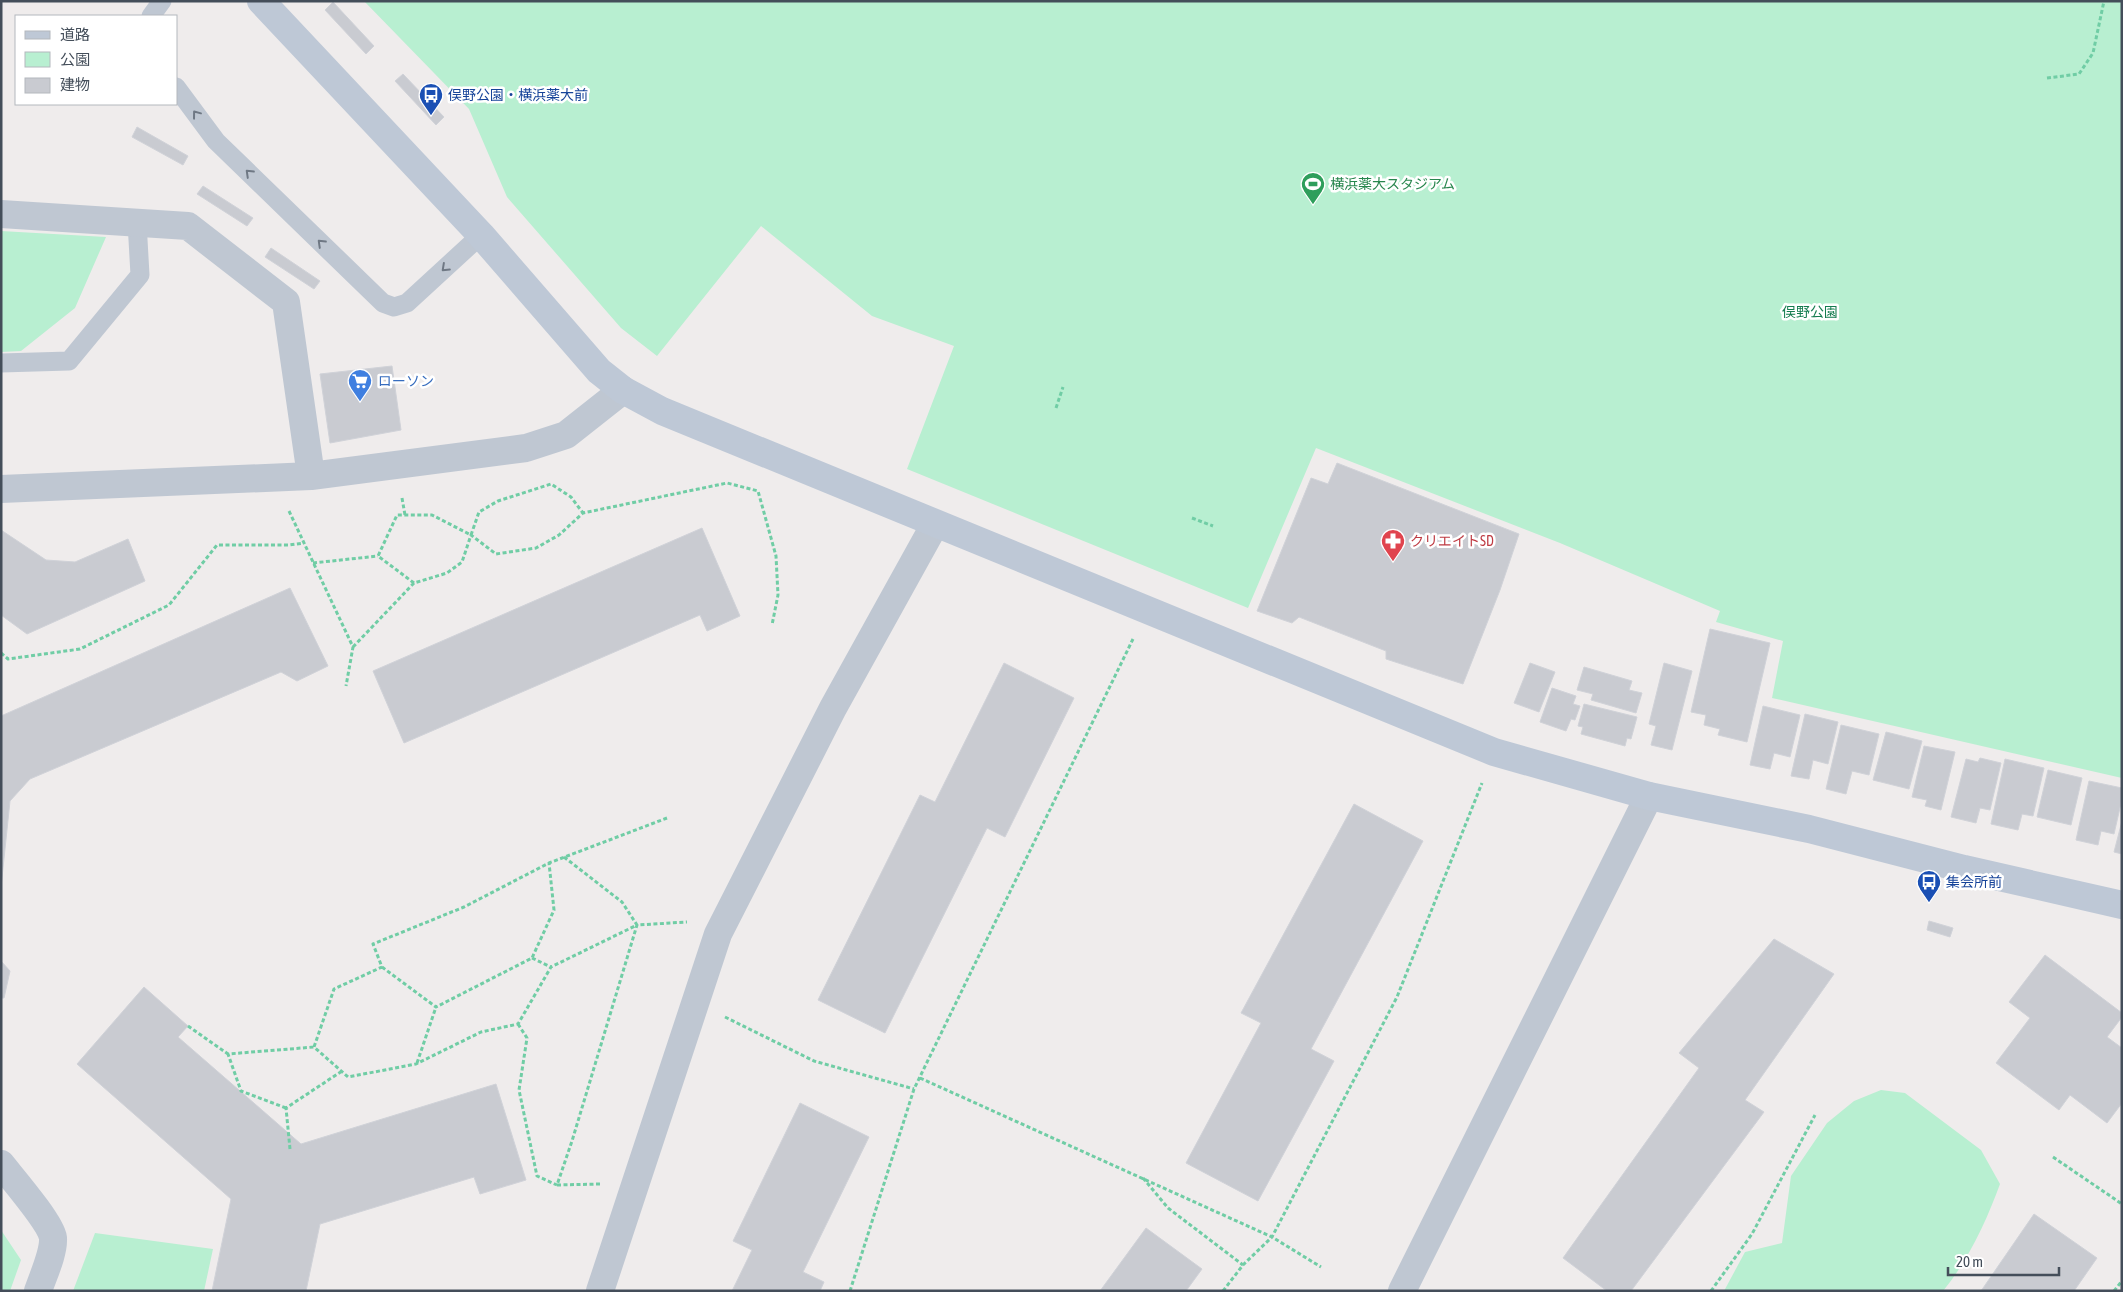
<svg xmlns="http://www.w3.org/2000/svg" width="2123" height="1292" font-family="'Asap Condensed','Noto Sans JP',sans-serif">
  <rect width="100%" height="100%" fill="#efecec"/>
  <!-- green -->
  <path fill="#b8efd1" d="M364 1H2122V778L1772 698 1783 641 1716 622 1720 611 1560 543 1316 448 1248 608 907 469 954 346 872 316 761 226 657 356 621 328 507 197 469 109Z
    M1 231 106 237 75 308 21 351 1 352Z
    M1881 1090 1905 1093 1981 1150 2000 1184C1986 1222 1969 1259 1943 1291H1724L1745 1252 1782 1243 1791 1176 1827 1123 1854 1101Z
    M1 1230 21 1260 10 1291H1Z
    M95 1233 213 1249 204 1291H73Z"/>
  <!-- building -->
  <path fill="#c9cbd1" stroke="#d0d2d8" d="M333 2 374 46 366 54 325 10Z
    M403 74 444 117 436 125 395 81Z
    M137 127 188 156 183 165 132 137Z
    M203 186 253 218 247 226 197 194Z
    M271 248 320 281 314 289 265 257Z
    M392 366 401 430 330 443 320 374Z
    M1337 463 1519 534 1500 590 1463 684 1386 659V651L1299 617 1292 623 1257 611 1311 478 1328 484Z
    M702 528 740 616 707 631 700 615 404 743 373 671Z
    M1 530 46 560 75 562 128 539 145 581 27 634 1 615Z
    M290 588 328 666 297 681 281 672 30 779 10 801 1 887V716Z
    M1710 629 1770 643 1747 742 1718 735 1720 729 1704 725 1706 715 1691 712Z
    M1004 663 1074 698 1005 837 987 828 885 1033 818 1000 920 795 935 802Z
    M1530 663 1555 672 1539 712 1514 703Z
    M1664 663 1692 671 1672 750 1651 745 1656 726 1649 724Z
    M1584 667 1632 681 1629 690 1642 693 1636 713 1591 700 1593 694 1577 690Z
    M1552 688 1576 696 1573 704 1580 706 1575 720 1571 719 1566 731 1540 722Z
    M1584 704 1637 717 1631 739 1627 738 1625 746 1581 734 1583 727 1578 726Z
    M1763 706 1800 715 1790 757 1774 753 1770 769 1750 765Z
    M1805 714 1838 722 1828 764 1813 760 1809 779 1791 776Z
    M1841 725 1879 734 1869 775 1852 771 1846 794 1826 789Z
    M1886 732 1922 741 1909 789 1873 780Z
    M1924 746 1955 752 1941 810 1925 806 1927 800 1912 797Z
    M1980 758 2001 763 1990 810 1980 808 1976 823 1951 817 1966 759 1978 762Z
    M2005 759 2044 768 2033 816 2022 814 2018 830 1991 824Z
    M2048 770 2082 778 2071 825 2037 817Z
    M2089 781 2122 788V799L2114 834 2101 831 2098 845 2076 840Z
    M1354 804 1423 841 1311 1049 1334 1061 1258 1201 1186 1163 1261 1023 1241 1013Z
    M2122 821V854L2114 852Z
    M1929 921 1953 928 1950 937 1927 930Z
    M1774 939 1834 974 1745 1100 1764 1112 1631 1291H1607L1563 1258 1699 1068 1679 1053Z
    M2045 955 2122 1013V1017L2107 1037 2122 1048V1103L2107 1123 2070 1095 2059 1110 1996 1063 2030 1018 2009 1002Z
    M1 961 10 971 4 998H1Z
    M144 987 188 1026 178 1037 301 1144 496 1084 526 1180 480 1194 474 1177 320 1224 306 1291H212L231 1199 77 1064Z
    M800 1103 869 1137 803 1272 824 1282 820 1291H732L752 1250 733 1241Z
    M2034 1214 2097 1258 2074 1291H1981Z
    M1146 1228 1202 1269 1186 1291H1100Z"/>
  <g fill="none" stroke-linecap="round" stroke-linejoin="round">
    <!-- path -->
    <path stroke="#70cda5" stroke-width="3" stroke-dasharray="4 2.5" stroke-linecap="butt" d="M2047 78 2079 74 2093 53 2104 1
      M1056 408 1063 387
      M402 498 405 515
      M289 511 353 647 346 686
      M1192 518 1213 526
      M313 563 378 556
      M414 583 378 556 397 515H432L471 535 479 512 498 501 551 484 571 497 583 513
      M353 647 414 583 447 573 462 562 471 535 496 554 536 548 559 535 583 513 727 483 758 491 776 556 778 595 772 625
      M1 653 8 659 80 649 169 605 217 545H289L304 543
      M564 857 622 902 637 925 551 967 518 1024 481 1032 416 1064 348 1077 314 1047 334 989 382 967 373 944 464 907 549 863 667 818
      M532 958 551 967
      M382 967 436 1007 532 958 554 910 549 863
      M725 1017 814 1061 914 1089
      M518 1024 527 1038 519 1090 537 1176 557 1185
      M188 1026 228 1054
      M417 1063 436 1007
      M920 1078 1272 1237 1321 1267
      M286 1108 241 1091 228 1054 314 1047
      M290 1149 286 1108 342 1071
      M2053 1157 2122 1204
      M1143 1178 1168 1208 1243 1265
      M600 1184 557 1185 572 1141 637 925 687 922
      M850 1291 914 1089 1133 639
      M1223 1291 1243 1265 1272 1237 1397 997 1482 783
      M1711 1291 1752 1234 1815 1115
      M2114 1291 2122 1281"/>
    <!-- lane -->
    <path stroke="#bfc7d2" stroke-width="19" d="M151 16 162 1
      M176 87 216 141 383 303 394 307 407 303 481 235
      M1 363 69 361 140 275 137 222"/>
    <!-- street -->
    <path stroke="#bfc7d2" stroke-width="28" d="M1 214 188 226 286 302 311 476
      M1 489 311 476 526 448 566 435 623 390
      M1 1164C12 1178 51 1223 53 1238 54 1253 43 1276 38 1291
      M600 1291 718 934 833 708 935 524
      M1402 1291 1649 796"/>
    <!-- secondary -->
    <path stroke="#bec8d6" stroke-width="28" d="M261 1 481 235 599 371 623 390 662 411 1494 752 1649 796 1809 829 1964 869 2122 905"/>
  </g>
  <!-- one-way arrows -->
  <defs><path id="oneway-chevron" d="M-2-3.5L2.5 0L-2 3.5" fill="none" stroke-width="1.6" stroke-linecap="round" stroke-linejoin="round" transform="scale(1.25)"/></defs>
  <g stroke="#6f7884">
    <use href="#oneway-chevron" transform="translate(196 114) rotate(-127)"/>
    <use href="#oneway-chevron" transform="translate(249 173) rotate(-136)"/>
    <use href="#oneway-chevron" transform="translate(321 243) rotate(-136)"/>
    <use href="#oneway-chevron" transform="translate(445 268) rotate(137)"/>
  </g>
  <!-- icons -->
  <defs>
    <g id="bus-pin" transform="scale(1.25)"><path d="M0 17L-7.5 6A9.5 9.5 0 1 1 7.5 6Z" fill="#1a4fb4" stroke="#fff"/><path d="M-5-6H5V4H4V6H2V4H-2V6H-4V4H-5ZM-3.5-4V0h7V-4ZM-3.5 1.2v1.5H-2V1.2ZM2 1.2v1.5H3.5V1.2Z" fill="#fff"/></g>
    <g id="stadium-pin" transform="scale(1.25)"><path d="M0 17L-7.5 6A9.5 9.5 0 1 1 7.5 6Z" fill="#2e9e5b" stroke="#fff"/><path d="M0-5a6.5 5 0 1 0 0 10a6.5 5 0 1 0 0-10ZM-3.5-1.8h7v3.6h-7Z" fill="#fff"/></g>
    <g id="supermarket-pin" transform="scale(1.25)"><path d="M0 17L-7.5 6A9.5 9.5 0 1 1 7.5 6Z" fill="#3f7fe0" stroke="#fff"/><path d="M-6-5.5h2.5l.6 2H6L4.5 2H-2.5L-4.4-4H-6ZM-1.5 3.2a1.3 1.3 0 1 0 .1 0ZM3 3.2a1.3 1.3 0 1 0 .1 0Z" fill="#fff"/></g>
    <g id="pharmacy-pin" transform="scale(1.25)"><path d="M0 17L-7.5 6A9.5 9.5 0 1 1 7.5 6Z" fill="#e0444e" stroke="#fff"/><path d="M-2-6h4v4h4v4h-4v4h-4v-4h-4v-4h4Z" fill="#fff"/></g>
  </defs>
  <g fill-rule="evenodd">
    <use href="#bus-pin" x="431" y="95"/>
    <use href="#stadium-pin" x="1313" y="184"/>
    <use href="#supermarket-pin" x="360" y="381"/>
    <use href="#pharmacy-pin" x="1393" y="541"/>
    <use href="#bus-pin" x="1929" y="882"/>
  </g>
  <g text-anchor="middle" stroke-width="5" stroke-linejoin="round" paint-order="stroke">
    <!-- transit labels -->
    <g font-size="14" fill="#164399" stroke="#fff" text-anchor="start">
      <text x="448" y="100">俣野公園・横浜薬大前</text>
      <text x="1946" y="887">集会所前</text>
    </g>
    <!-- leisure labels -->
    <g font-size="14" fill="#27864d" stroke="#fff" text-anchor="start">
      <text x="1330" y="189">横浜薬大スタジアム</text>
    </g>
    <!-- park labels -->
    <g font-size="14" fill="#147c4f" stroke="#fff">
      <text x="1810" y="317">俣野公園</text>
    </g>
    <!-- shop labels -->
    <g font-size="14" fill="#366cbe" stroke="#fff" text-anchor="start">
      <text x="378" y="386">ローソン</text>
    </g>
    <!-- health labels -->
    <g font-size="14" fill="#be3a42" stroke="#fff" text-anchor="start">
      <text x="1410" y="546">クリエイトSD</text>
    </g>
  </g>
  <!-- border -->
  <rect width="2123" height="1292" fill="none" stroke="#444e5a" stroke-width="5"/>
  <!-- legend -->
  <rect x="15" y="15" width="162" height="90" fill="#ffffff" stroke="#b4b8bd"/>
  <rect x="25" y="31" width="25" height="8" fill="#bec8d6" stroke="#b4b8bd"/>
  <text x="60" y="40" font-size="15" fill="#444e5a">道路</text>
  <rect x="25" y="52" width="25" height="15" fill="#b8efd1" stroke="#b4b8bd"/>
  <text x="60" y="65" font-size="15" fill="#444e5a">公園</text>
  <rect x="25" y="78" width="25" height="15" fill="#c9cbd1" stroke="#b4b8bd"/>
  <text x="60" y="90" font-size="15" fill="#444e5a">建物</text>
  <!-- scale -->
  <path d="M1948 1267v8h111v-8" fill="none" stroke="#444e5a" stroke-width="2.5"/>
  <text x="1956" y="1267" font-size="15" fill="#444e5a" stroke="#ffffff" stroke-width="4" paint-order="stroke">20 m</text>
</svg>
